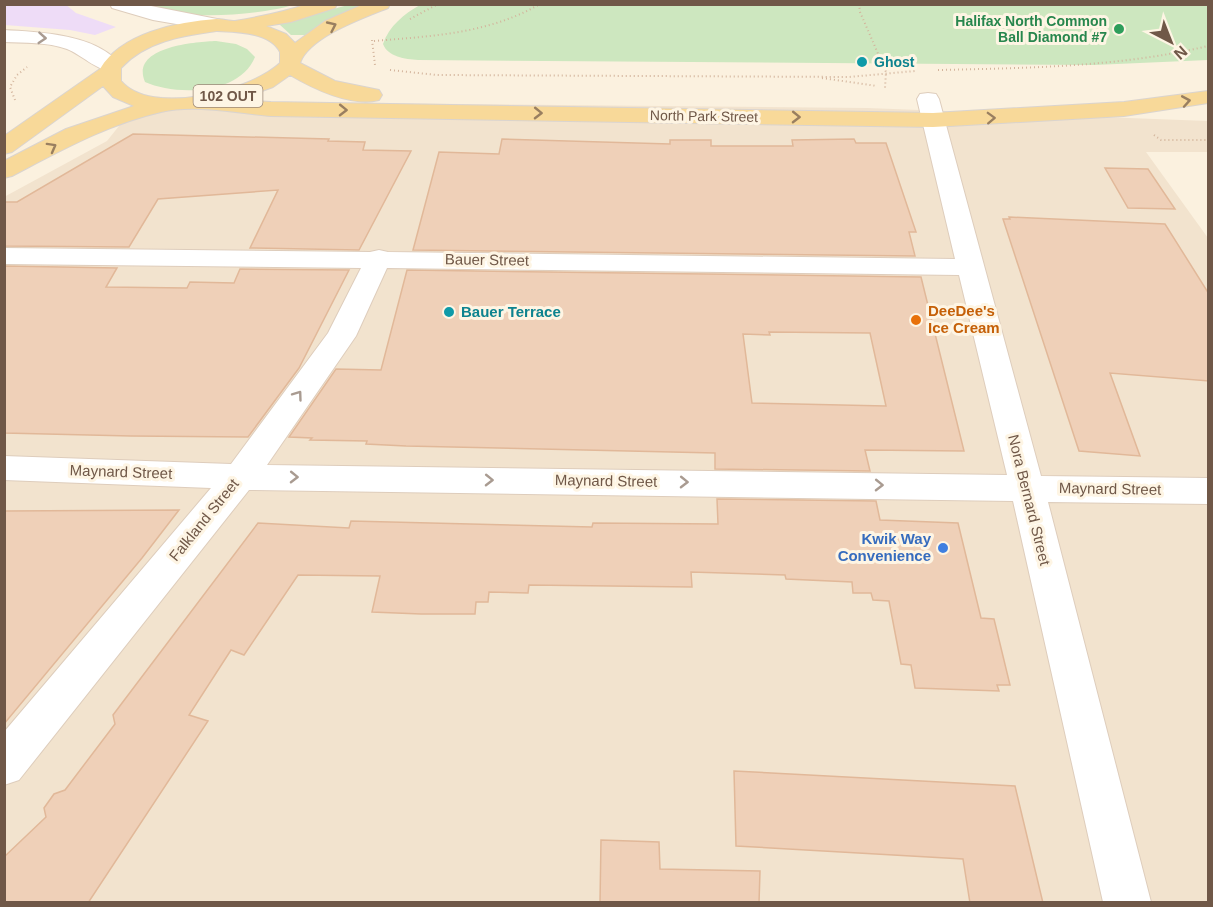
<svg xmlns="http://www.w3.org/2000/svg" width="1213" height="907" font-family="Arial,sans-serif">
  <rect width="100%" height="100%" fill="#fbf1df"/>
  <!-- residential -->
  <path fill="#f2e3ce" d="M143 96 270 102 867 108 1208 121V152H1146L1208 238V902H5L4 197 107 141Z"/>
  <!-- education -->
  <path fill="#eedcf7" d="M65 4 76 13 116 27 95 35 70 30 5 25V5Z"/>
  <!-- green -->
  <path fill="#cde7bf" d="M149 5H293C260 15 179 22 149 5Z
    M348 5H376L308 35H291L279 24Z
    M420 5H1208V60L1094 65 418 60C405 59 388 57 383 44 389 26 404 14 420 5Z
    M216 41 236 44 247 49 255 57C240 95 176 96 145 82 130 47 194 42 216 41Z"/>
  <!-- building -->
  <path fill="#efd0b8" stroke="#e1b899" stroke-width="1.5" fill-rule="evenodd" d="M133 134 329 139 328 141 365 142 363 150 411 151 359 250 250 248 278 190 158 199 129 247 4 246V202H17Z
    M502 139 670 144V140H711V146H793L792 140 854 139 856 143H886L916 232H909L915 256 413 250 439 152 499 154Z
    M1105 168 1148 169 1175 209 1128 208Z
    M1009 217 1165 224 1209 294V381L1110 373 1140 456 1079 451 1003 219H1010Z
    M4 266 117 268 106 287 187 288 190 282 234 283 240 269 349 270 299 368 248 437 131 436 4 433Z
    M407 270 921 277 964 451 865 450 870 471 715 469V453L406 446 366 444 367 441 310 440 312 438 289 437 336 369 381 370ZM769 332 870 333 886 406 752 403 743 334 770 335Z
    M717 499 876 501 880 520 958 523 981 618 994 619 1010 685H997L999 691 915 688 911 665 901 664 889 601 873 600 871 593H853L852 582 786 579 785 575 691 572 692 587 529 585 528 593 489 592 488 602H476L475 614H421L372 612 380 576 298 575 244 655 231 650 189 715 208 721 88 903H4V857L46 817 44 808 54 794 65 790 115 724 113 715 258 523 349 528 351 521 592 527 593 523 718 524Z
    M179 510 142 558 4 724V511Z
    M734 771 1015 786 1043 903H970L963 859 736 846Z
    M601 840 659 842 660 869 760 871 759 903H600Z"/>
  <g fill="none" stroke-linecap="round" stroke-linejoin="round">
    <!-- minor casing -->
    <g stroke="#decdbc" stroke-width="2">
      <path id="minor" d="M110 4H141L217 19 224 21 227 25 224 29 217 31 153 20 112 8Z
        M4 30C39 32 99 34 121 66L118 70C100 75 83 55 67 49 47 42 25 43 4 42Z
        M928 93 936 94 939 99 1041 476 1208 478V504L1048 502 1151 902H1103L1013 501 249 490 19 780 4 785V732L211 488 4 480V456L231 464 328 333 361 268 4 264V248L370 252 379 250 388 252 955 259 917 99 920 94ZM387 268 959 275 1007 475 267 465 356 336Z"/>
    </g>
    <!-- major casing -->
    <g stroke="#dad4cf" stroke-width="2">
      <path id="major" d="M307 4H337L335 8 291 22 266 26 286 34 295 43 325 21 364 4H390L388 8C363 18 309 37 300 63L335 81 379 90 382 95 379 100C350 107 314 89 290 75L273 87 237 100 271 102 933 113 1124 102 1208 91V103L1124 116 933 127 271 116C236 113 195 104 161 112 108 124 60 151 12 176L4 178V161L66 129 134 106 113 97 103 86 12 152 4 154V136L100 69C121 33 177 22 216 19 222 19 229 21 235 21 259 17 284 12 307 4ZM217 31C237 32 270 32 280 52V63C250 91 151 117 121 81V68C146 41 182 36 217 31Z"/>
    </g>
    <!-- path -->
    <path stroke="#d3b49c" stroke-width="2" stroke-dasharray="1 3" stroke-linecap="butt" d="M859 4 860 12 886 72 885 88
      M410 19 438 4
      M372 40 375 65
      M374 41C432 36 488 34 540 4
      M390 70 437 75 849 77 915 71
      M938 70C1029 68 1119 67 1208 46
      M822 78 877 86
      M15 100 10 87 17 75 27 67
      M1154 135 1161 140H1208"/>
    <!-- minor -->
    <use href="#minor" fill="#fff" fill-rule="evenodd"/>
    <!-- major -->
    <use href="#major" fill="#f8d999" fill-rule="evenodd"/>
  </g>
  <!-- one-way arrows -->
  <defs><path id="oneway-chevron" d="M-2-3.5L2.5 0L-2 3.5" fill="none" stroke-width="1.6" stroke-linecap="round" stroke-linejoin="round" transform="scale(1.5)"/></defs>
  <g stroke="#997f60">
    <use href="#oneway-chevron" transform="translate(332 26) rotate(-25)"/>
    <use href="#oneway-chevron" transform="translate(1186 101) rotate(-10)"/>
    <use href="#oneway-chevron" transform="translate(343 110) rotate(1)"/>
    <use href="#oneway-chevron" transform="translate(538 113) rotate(1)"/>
    <use href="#oneway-chevron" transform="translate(796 117) rotate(1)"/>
    <use href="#oneway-chevron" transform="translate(991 118) rotate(-2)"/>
    <use href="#oneway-chevron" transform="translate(52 147) rotate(-29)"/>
  </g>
  <g stroke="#a99b91">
    <use href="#oneway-chevron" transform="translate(42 38) rotate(4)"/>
    <use href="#oneway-chevron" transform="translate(298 395) rotate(-54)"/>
    <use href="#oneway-chevron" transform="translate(294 477) rotate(1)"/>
    <use href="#oneway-chevron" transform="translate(489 480) rotate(1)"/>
    <use href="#oneway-chevron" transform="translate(684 482) rotate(1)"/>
    <use href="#oneway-chevron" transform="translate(879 485) rotate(1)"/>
  </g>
  <!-- markers -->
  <circle fill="#2e9e5b" stroke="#fef5e4" stroke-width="2" cx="1119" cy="29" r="6"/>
  <g fill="#0f9aa8" stroke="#fef5e4" stroke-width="2">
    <circle cx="862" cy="62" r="6"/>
    <circle cx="449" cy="312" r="6"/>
  </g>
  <circle fill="#e8710a" stroke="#fef5e4" stroke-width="2" cx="916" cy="320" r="6"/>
  <circle fill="#3f7fe0" stroke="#fef5e4" stroke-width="2" cx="943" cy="548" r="6"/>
  <g text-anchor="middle" stroke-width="6" stroke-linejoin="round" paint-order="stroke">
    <!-- far-leisure labels -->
    <g font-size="14" font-weight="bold" fill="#27864d" stroke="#fef5e4" text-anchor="end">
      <text x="1107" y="26">Halifax North Common<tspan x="1107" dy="16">Ball Diamond #7</tspan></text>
    </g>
    <!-- far-culture labels -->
    <g font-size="14" font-weight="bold" fill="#0d838f" stroke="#fef5e4" text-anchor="start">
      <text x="874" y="67">Ghost</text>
    </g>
    <!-- shield labels -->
    <rect fill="#fef5e4" stroke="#9b8777" stroke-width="1.5" x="193.5" y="85" width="69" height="22" rx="4.5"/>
    <g font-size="14" font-weight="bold" fill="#705848">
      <text x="228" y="101">102 OUT</text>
    </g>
    <!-- far-street labels -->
    <g font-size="14" fill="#705848" stroke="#fef5e4">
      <text transform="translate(704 116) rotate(1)" y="5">North Park Street</text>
    </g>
    <!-- street labels -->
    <g font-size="15" fill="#705848" stroke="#fef5e4">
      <text transform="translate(487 260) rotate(1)" y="5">Bauer Street</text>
      <text transform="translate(121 472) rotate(2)" y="5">Maynard Street</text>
      <text transform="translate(606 481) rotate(1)" y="5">Maynard Street</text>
      <text transform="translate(1110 489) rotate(1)" y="5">Maynard Street</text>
      <text transform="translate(1029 500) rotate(76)" y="5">Nora Bernard Street</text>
      <text transform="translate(204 520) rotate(-51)" y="5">Falkland Street</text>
    </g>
    <!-- food labels -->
    <g font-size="15" font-weight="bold" fill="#c56008" stroke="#fef5e4" text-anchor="start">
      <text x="928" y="316">DeeDee's<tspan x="928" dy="17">Ice Cream</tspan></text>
    </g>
    <!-- culture labels -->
    <g font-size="15" font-weight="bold" fill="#0d838f" stroke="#fef5e4" text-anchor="start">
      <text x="461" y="317">Bauer Terrace</text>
    </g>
    <!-- shop labels -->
    <g font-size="15" font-weight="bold" fill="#366cbe" stroke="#fef5e4" text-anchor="end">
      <text x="931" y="544">Kwik Way<tspan x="931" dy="17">Convenience</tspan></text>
    </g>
  </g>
  <!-- border -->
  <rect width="1213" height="907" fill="none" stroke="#705848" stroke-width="12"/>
  <!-- north arrow -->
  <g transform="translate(1171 42) rotate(138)" stroke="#fef5e4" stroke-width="4.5" paint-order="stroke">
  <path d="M0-4.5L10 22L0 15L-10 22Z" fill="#705848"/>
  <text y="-9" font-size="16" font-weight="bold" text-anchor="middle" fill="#705848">N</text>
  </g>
</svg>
